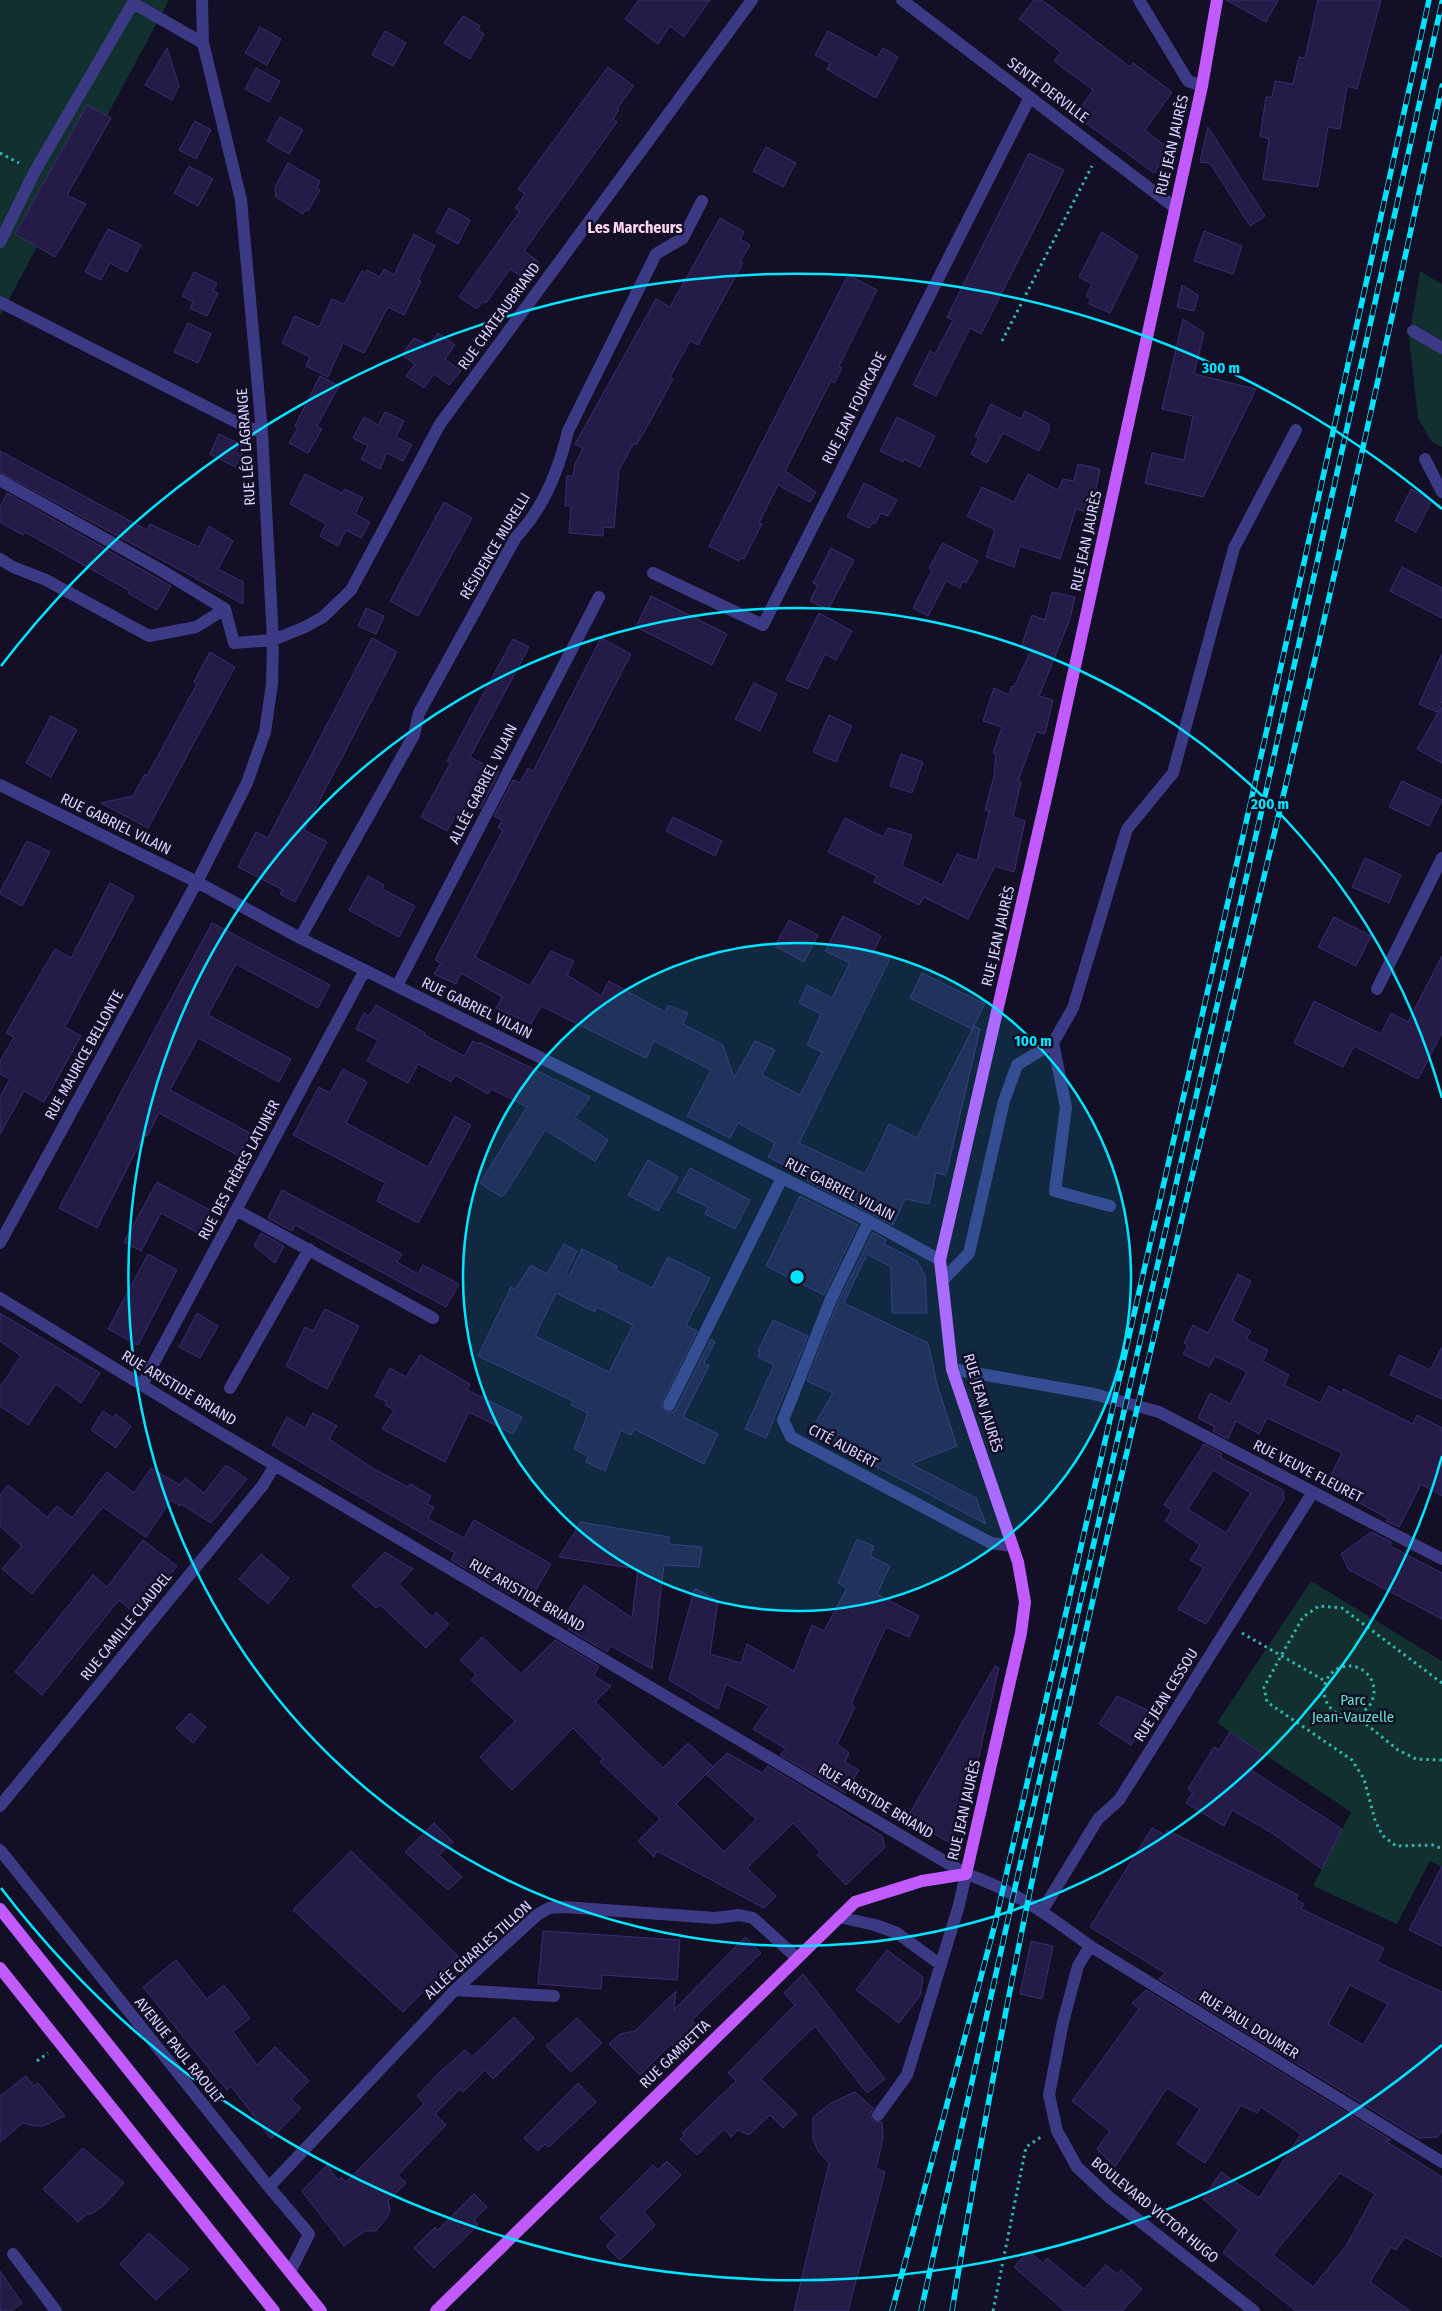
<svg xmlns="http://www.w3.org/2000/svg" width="1442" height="2311" font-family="'Fira Sans Condensed',sans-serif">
  <rect width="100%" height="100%" fill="#130f26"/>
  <!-- green -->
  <path fill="#12302f" d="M0 0H169L0 316Z
    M1420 271 1442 284V447L1431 441 1418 418 1409 337Z
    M1311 1581 1442 1661V1867L1430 1861 1397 1924 1313 1886 1351 1812 1217 1723Z"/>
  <!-- building -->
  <path fill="#241b47" stroke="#3b2d73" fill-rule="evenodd" d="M639 0H710L684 37 670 26 658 44 625 19Z
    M1034 0H1042L1130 67 1133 63 1172 92 1145 130 1170 150 1154 173 1075 115 1093 90 1054 61 1061 52 1019 19Z
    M1226 0H1278L1266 22Z
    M1318 0H1381L1357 89 1347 86 1340 129 1328 127 1318 187 1263 179 1269 139 1260 136 1266 97H1272L1275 81 1293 84 1299 57 1305 58Z
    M463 16 480 26 478 30 484 34 470 59 444 43Z
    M260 27 281 39 267 65 245 53Z
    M385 31 406 43 393 66 372 55Z
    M828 31 877 58 883 48 898 57 876 98 827 69 830 63 815 55Z
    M167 48 179 86 172 100 145 85Z
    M608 67 634 86 617 108 619 110 613 119 617 122 524 251 539 262 526 280 510 269 486 303 483 301 477 309 459 297 520 211 515 208 525 194 518 189Z
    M256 68 280 81 269 102 245 89Z
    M87 105 111 118 67 195 86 204 55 257 15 234Z
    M280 117 303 130 289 154 267 141Z
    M195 121 211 130 196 159 179 150Z
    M1208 127 1265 216 1250 226 1210 163 1200 162Z
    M766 147 796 163 783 187 753 171Z
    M1029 153 1064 170 981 334 970 328 936 396 913 385 930 351 935 354 953 320 947 317Z
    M288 163 320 181 317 188 320 190 308 211 306 209 303 214 276 197 275 187Z
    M189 166 213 179 198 206 174 193Z
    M449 208 470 220 458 244 436 232Z
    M720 218 744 232 740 239 750 245 740 262 743 263 698 345 690 341 670 377 673 379 651 420 636 445 634 443 619 470 614 528 603 527V536L569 533 571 506H565L567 476H573L575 464 583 448 575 444 656 299 670 307Z
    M108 229 141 245 127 272 110 263 101 280 85 272Z
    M1204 231 1242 246 1233 274 1194 261Z
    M1102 232 1138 256 1110 313 1089 304 1091 299 1086 296 1092 284 1079 277Z
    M414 234 435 246 418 280 421 281 404 315 388 307 364 353 343 343 328 377 306 366 310 357 282 343 295 316 319 327 332 299 344 304 362 271 365 273 367 270 380 277 384 269 394 275Z
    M194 272 217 283 213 291 218 293 207 316 190 308 193 302 182 296Z
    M848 275 877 290 839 366 842 368 834 383 831 381 785 471 816 492 810 502 778 485 759 523 762 524 744 559 741 558 739 561 709 546Z
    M1182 285 1198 295 1194 311 1177 307Z
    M1183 319 1204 333 1194 374 1256 389 1203 497 1145 483 1152 453 1184 460 1193 416 1162 409Z
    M188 323 211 334 198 363 174 352Z
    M438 333 455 345 445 359 461 371 449 385 434 374 424 388 406 376 415 364 402 355 414 338 429 345Z
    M320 376 339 386 317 426 322 429 308 453 289 443 298 428 295 426Z
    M991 404 1021 419 1025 411 1049 424V431L1039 451 1003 433 987 463 971 454 979 438 975 436Z
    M385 412 404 421 396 437 412 445 403 461 387 453 380 469 361 459 368 446 353 438 364 417 378 425Z
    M897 417 935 436 920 467 904 459 903 462 880 451Z
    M219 434 246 447 235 467 210 454Z
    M0 451 147 530 150 524 199 547 209 526 233 541 218 569 243 582V604L0 472Z
    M1078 464 1100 469 1091 513 1076 509 1060 559 1020 546 1014 567 986 557 995 530 967 516 982 487 1014 502 1028 474 1058 490 1063 479 1074 481Z
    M305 474 342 493 345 489 363 498 355 514 370 522 361 538 346 530 338 546 320 536 326 524 290 504Z
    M864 483 897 500 888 516 881 513 875 524 872 523 869 528 847 517Z
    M1411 489 1432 500 1416 532 1395 521Z
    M7 493 171 586 157 610 128 593 130 591 25 532 23 535 0 522V507Z
    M444 502 472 518 418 616 390 601Z
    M943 543 978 561 966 583 963 581 960 588 946 581 928 616 913 608 932 570 929 568Z
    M831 548 854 560 828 610 810 601 818 585 813 583Z
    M1402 567 1442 588V618L1390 591Z
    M1052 592 1075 597 1070 619 1039 696 1053 700 1045 734 1036 732 1018 781 1021 782 1013 817 1025 821 1014 872 995 866 968 919 924 897 919 905 874 882 877 876 828 852 845 818 883 837 888 828 912 835 902 866 942 885 957 854 977 861 989 811 985 810 994 776 996 754 993 753 1002 727 983 721 994 688 1009 695 1012 686 1014 687 1031 651 1021 647 1032 615 1045 620Z
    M651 596 727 634 712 665 636 627Z
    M366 608 384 616 376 634 358 626Z
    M819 613 852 631 836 660 825 654 808 689 786 680Z
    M372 638 397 652 304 830 327 842 295 902 280 894 283 890 238 867 256 832 268 838Z
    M601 638 631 654 475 957 530 986 551 951 574 961 567 975 601 996 609 981 665 1012 668 1005 688 1013 683 1024 723 1045 734 1078 755 1041 775 1050 762 1075 800 1095 822 1052 807 1045 821 1014 799 1003 807 985 832 998 850 963 825 951 843 916 881 936 874 951 890 959 799 1143 865 1174 889 1124 917 1138 974 1026 980 1029 946 1175 936 1173 929 1204 905 1199 893 1225 807 1181 809 1178 768 1157 775 1143 738 1123 730 1138 687 1116 711 1070 654 1041 646 1058 541 1006 531 1024 496 1008 502 997 461 973 456 984 434 974 441 963 435 960 503 830 498 828 502 820 494 816 513 780 520 783 528 768 533 771Z
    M513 639 529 647 470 757 499 772 480 809 469 803 460 818 456 815 447 831 421 817 451 762 447 761Z
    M210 652 235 667 148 828 101 803 133 796 145 774 147 776 197 684 194 682Z
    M1442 654V701L1437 712 1419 704Z
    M754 683 777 694 760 731 735 719Z
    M1442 706V763L1417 749Z
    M829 715 852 726 836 762 813 752Z
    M51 716 77 730 51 777 26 763Z
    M901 754 923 762 912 793 890 786Z
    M1402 781 1442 800 1429 826 1389 807Z
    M673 817 722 841 715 856 666 831Z
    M27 841 50 852 22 906 0 894V892Z
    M1365 858 1401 875 1389 903 1352 887Z
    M368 876 384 885 382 889 415 906 399 937 349 910Z
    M110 883 134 896 65 1027 81 1036 44 1102 24 1091 0 1134V1097L10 1079 0 1074V1061L14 1037 6 1033 55 949 71 958Z
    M1334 917 1371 936 1356 966 1318 947Z
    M789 920 818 935 804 962 775 946Z
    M212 923 330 985 318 1008 236 964 208 1015 291 1059 279 1082 198 1038 170 1090 250 1133 239 1156 159 1113 147 1136 144 1135 97 1228 59 1208Z
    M1442 956V1033L1418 1079 1354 1046 1343 1067 1294 1043 1314 1001 1381 1034 1391 1013 1408 1022Z
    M922 973 985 1004 972 1029 910 998Z
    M376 1005 425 1033 424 1035 464 1056 473 1041 478 1044 479 1042 590 1097 575 1118 608 1140 595 1161 545 1130 505 1194 501 1197 480 1183 527 1107 491 1089 488 1094 455 1075 451 1082 418 1064 408 1083 367 1061 378 1040 356 1029 364 1013 369 1016Z
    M343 1069 367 1082 346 1123 428 1167 455 1116 471 1125 418 1223 377 1201 385 1183 293 1135 319 1087 330 1093Z
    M648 1160 678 1177 658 1211 628 1195Z
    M690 1168 750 1200 735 1229 705 1214 708 1207 677 1192Z
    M157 1182 210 1210 198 1233 161 1213 141 1251 124 1242Z
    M282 1190 402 1254 397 1262 418 1274 423 1265 459 1284 446 1307 295 1225 292 1231 268 1218Z
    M800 1196 858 1225 824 1295 766 1266Z
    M873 1232 886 1240 884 1244 917 1261 925 1276 927 1313H892L891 1267 867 1254 844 1303 928 1343 938 1388 957 1446 911 1464 976 1498 986 1524 810 1432 833 1393 807 1381 838 1302Z
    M261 1233 284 1246 275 1263 254 1246Z
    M564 1244 577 1251 566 1274 569 1276 582 1249 617 1266 616 1270 652 1288 668 1257 710 1278 686 1325 697 1331 661 1405 666 1412H673L676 1409 711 1339 715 1342 704 1363 709 1366 683 1417 718 1434 704 1464 634 1429 631 1435 621 1430 605 1471 586 1462 588 1456 574 1449 588 1413 571 1405 573 1401 478 1356 511 1287 515 1289 531 1265 547 1274ZM556 1293 595 1312 597 1307 633 1325 609 1372 535 1336Z
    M148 1254 177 1270 138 1345 108 1329Z
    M1238 1274 1251 1281 1232 1321 1251 1331 1246 1339 1268 1350 1263 1361 1289 1375 1284 1385 1320 1403 1329 1386 1342 1393 1343 1389 1413 1424 1417 1415 1442 1428V1496L1421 1484 1399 1527 1386 1521 1389 1519 1326 1485 1342 1453 1267 1418 1259 1434 1236 1421 1228 1439 1213 1431 1215 1427 1198 1418 1210 1393 1230 1404 1247 1372 1215 1356 1209 1367 1183 1354 1188 1345 1184 1343 1193 1325 1208 1333Z
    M325 1309 359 1326 327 1389 286 1366 305 1327 313 1331Z
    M0 1313 100 1373 81 1403 56 1384 28 1425 0 1406V1387L21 1356 0 1341Z
    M197 1313 218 1326 200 1358 179 1347Z
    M773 1320 808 1336 766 1438 745 1429 774 1365 758 1357 760 1352 758 1351Z
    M1442 1347V1399L1390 1375 1399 1355 1430 1370Z
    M420 1355 470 1384 467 1390 522 1417 513 1434 469 1412 445 1462 382 1429 394 1410 385 1405 387 1402 375 1396 390 1368 406 1377Z
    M103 1411 113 1418 116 1414 131 1426 116 1448 91 1430Z
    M313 1413 337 1426 329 1439 374 1469 408 1487 410 1484 431 1496 427 1504 434 1507 428 1519 464 1538 474 1520 551 1564 529 1602 511 1592 510 1594 451 1560 455 1553 272 1445 287 1417 305 1428Z
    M1204 1444 1221 1453V1458L1283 1490 1284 1499 1206 1624 1178 1609 1204 1568 1190 1560 1200 1545 1165 1521 1172 1510 1164 1505ZM1213 1470 1251 1493 1226 1533 1188 1509Z
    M226 1465 247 1479 211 1523 181 1504 180 1506 171 1500 146 1537 103 1507 32 1594 2 1569 22 1546 0 1526V1495L8 1485 47 1517 57 1506 72 1518 107 1472 134 1493 151 1468 180 1485 185 1478 204 1493Z
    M581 1522 669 1537V1544L702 1547 699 1567 664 1565 652 1669 611 1646 607 1652 568 1629 570 1628 561 1622 584 1585 632 1618 638 1569 559 1557Z
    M1371 1532 1391 1542 1390 1546 1442 1573V1619L1349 1570 1341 1554Z
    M857 1539 874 1546 870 1556 890 1566 877 1594 919 1616 909 1637 886 1627 851 1704 855 1707 837 1744 849 1753 845 1762 859 1770 845 1793 780 1755 786 1749 753 1729 769 1706 726 1684 718 1709 669 1680 695 1588 718 1601 710 1654 741 1663 747 1644 794 1671 812 1625 824 1631 847 1588 838 1583Z
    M143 1540 177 1566 138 1616 119 1600 42 1695 15 1672 93 1575 107 1587Z
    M385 1552 413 1569 399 1584 432 1617 436 1612 449 1624 426 1648 380 1605 376 1608 352 1586Z
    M261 1554 289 1578 268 1604 239 1579Z
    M482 1637 521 1674 555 1640 599 1666 594 1676 611 1686 595 1702 663 1768 688 1743 713 1767 676 1804 724 1852 756 1819 706 1774 727 1753 762 1773 768 1766 882 1836 885 1847 846 1885 817 1855 820 1852 793 1823 747 1868 776 1896 764 1908 657 1851 654 1857 638 1841 660 1819 600 1762 603 1759 573 1728 512 1790 480 1757 515 1721 471 1680 476 1675 460 1660Z
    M995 1666 999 1668 960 1838 950 1843 907 1818Z
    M1117 1696 1152 1712 1131 1745 1099 1724Z
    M190 1713 206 1727 193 1743 176 1728Z
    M1230 1732 1262 1753 1251 1770 1342 1829 1322 1869 1272 1833 1232 1810 1224 1826 1186 1803 1193 1792 1188 1789 1214 1747 1219 1750Z
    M434 1823 453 1842 439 1855 462 1877 448 1890 405 1852Z
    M1152 1828 1165 1835 1167 1830 1298 1895 1296 1900 1304 1904 1301 1909 1384 1948 1377 1962 1442 1992V2131L1438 2137 1419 2138 1159 1979 1165 1973 1090 1927ZM1350 1985 1388 2004 1363 2045 1328 2024Z
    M351 1851 458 1956 403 2012 293 1910Z
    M1442 1866V1946L1409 1930Z
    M543 1931 680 1940 677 1980 602 1975 601 1989 538 1984Z
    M745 1937 761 1953 692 2020 700 2029 678 2051 671 2044 640 2075 609 2044 620 2034 635 2031 676 1991 674 2010Z
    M1031 1941 1053 1946 1042 1999 1020 1994Z
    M887 1950 923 1977 920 1996 899 2023 856 1990Z
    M176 1960 207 1999 224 1985 250 2018 233 2032 257 2065 275 2047 309 2081 291 2099 301 2108 271 2139 231 2086 227 2090 220 2082 143 1987Z
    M803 1974 885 2079 867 2093 815 2026 761 2079 797 2114 783 2128 770 2115 749 2135 738 2130 731 2137 724 2129 697 2155 680 2139 684 2135 682 2133 736 2081 728 2073 795 2005 784 1993Z
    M1146 1990 1391 2140 1386 2141 1442 2177V2257L1405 2237 1396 2250 1391 2247 1370 2282 1410 2311H1296L1223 2253 1239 2230 1203 2199 1221 2172 1259 2198 1301 2134 1261 2107 1257 2113 1241 2105 1205 2163 1177 2144 1200 2109 1167 2088 1115 2167 1097 2149 1110 2131 1072 2101 1139 2009 1132 2003ZM1340 2173 1375 2194 1346 2246 1313 2287 1273 2255Z
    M514 2017 534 2038 493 2079 485 2070 463 2092 460 2089 435 2114 446 2125 398 2175 406 2183 388 2201 390 2210 388 2216 376 2231H365L344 2246 302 2191 327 2165 338 2180 341 2177 346 2182 424 2104 417 2096 440 2072 465 2050 472 2057Z
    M577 2018 602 2043 571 2072 546 2046Z
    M26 2076 34 2086 38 2083 65 2116 43 2126H34L23 2123 0 2142V2096Z
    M578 2083 596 2102 549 2147 545 2144 538 2151 524 2138Z
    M855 2092 873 2108 870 2115 873 2121 882 2122 883 2138 876 2168 885 2172 848 2311H794L829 2163 818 2151 813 2139V2117L831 2103Z
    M83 2148 124 2183 104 2205 90 2215 88 2213 78 2222 43 2189Z
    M667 2161 681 2175 644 2212 655 2225 620 2260 606 2246 617 2235 600 2218 653 2165 658 2170Z
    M474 2194 487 2207 474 2220 478 2225 434 2268 414 2248 435 2227 438 2230Z
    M149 2233 189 2269 156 2300 120 2264Z
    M1028 2251 1043 2263 1047 2258 1084 2289 1106 2265 1117 2274 1121 2270 1142 2289 1122 2311H1065L1014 2267Z
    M0 2271 22 2303 11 2311H0Z"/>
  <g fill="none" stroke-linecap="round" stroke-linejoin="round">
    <!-- path -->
    <path stroke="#2fb8b0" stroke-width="3" stroke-dasharray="2.5 4" stroke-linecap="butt" d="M0 153 19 163
      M1002 341 1092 166
      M1242 1633 1325 1681
      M1324 1691a25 25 0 1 1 50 0a25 25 0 1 1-50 0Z
      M1442 1683 1342 1608 1319 1606 1303 1617 1281 1656 1264 1687 1267 1702 1352 1760 1364 1779 1375 1820 1382 1835 1396 1846 1433 1845 1442 1849
      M1356 1716 1398 1750 1416 1759 1442 1760
      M37 2061 48 2053
      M993 2311 1026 2147 1041 2137"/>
    <!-- minor -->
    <path stroke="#3d3a85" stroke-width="12" d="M902 0 1174 207
      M1139 0 1188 81 1202 86
      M0 242 35 171 133 3 203 43
      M0 302 246 427 262 432
      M1413 331 1442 348
      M1425 459 1442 492
      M0 480 159 569 225 609 234 643 273 640 305 627 323 617 351 590 440 424 752 0
      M0 559 13 567 46 580 149 636 196 627 225 609
      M653 573 763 625 1030 97
      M0 785 197 882 300 938 869 1221 940 1260
      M300 938 414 735 419 713 516 537C543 509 559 469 568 431L656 254 683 238 702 201
      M397 986 599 597
      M1377 989 1442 858
      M1053 1043 1066 1107 1055 1191 1110 1206
      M236 1210 433 1318
      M869 1221 831 1299 783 1420 791 1437 991 1543 1012 1546
      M0 1243 197 882 247 783 265 732 272 684 273 640 262 432 241 200 203 43 202 0
      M942 1281 969 1253 1004 1101 1017 1065 1053 1043 1073 1008 1127 829 1173 773 1234 548 1296 430
      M0 1298 207 1425 966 1874C1012 1889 1051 1917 1090 1946L1442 2162
      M952 1369 1094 1394 1159 1412 1442 1559
      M142 1385 365 970
      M230 1388 309 1249
      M669 1405 782 1178
      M0 1806 263 1485 275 1465
      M0 1850 269 2187 309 2234 290 2272
      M1042 1911 1098 1819 1119 1800 1313 1492
      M839 1917 875 1925 897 1933 941 1965
      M1090 1946 1078 1966 1063 2022 1049 2095 1057 2131 1077 2167 1109 2197 1254 2311
      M455 1990 554 1996
      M878 2115 907 2075 959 1905 966 1874
      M269 2187 455 1990 537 1915 549 1908 564 1907 715 1918 739 1915 753 1918 797 1958
      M13 2254 56 2311"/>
    <!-- major -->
    <path stroke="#c25bff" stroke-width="12" d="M0 1909 321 2311
      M0 1968 274 2311
      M436 2311 855 1902 922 1881 966 1874 1021 1633 1025 1602 1018 1562 952 1369 940 1260 1049 785 1202 86 1217 0"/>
    <!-- rail casing -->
    <g stroke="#00e5ff" stroke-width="5.5">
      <path id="rail" d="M892 2311 995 1924 1253 792 1429 0
        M921 2311 1021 1861 1265 796 1442 2
        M952 2311C1035 1802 1163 1302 1282 801 1338 563 1391 324 1442 86"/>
    </g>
    <!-- rail -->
    <use href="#rail" stroke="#130f26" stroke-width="4" stroke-dasharray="11" stroke-linecap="butt"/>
  </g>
  <!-- distance rings -->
  <circle cx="797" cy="1277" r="334" fill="#00e5ff" fill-opacity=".12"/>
  <g fill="none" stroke="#00e5ff" stroke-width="2.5">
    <circle cx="797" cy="1277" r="334"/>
    <path d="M1442 1456A669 669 0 1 1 1442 1098"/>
    <path d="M1442 2045A1003 1003 0 0 1 1 1888M1 666A1003 1003 0 0 1 1442 509"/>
  </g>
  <g text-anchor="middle" stroke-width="5" stroke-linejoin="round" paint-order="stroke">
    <!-- street labels -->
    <g font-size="15" fill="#d9d4ff" stroke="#130f26">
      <text transform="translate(1048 90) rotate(37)" y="5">SENTE DERVILLE</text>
      <text transform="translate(1172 145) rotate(-77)" y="5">RUE JEAN JAURÈS</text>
      <text transform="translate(499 316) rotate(-54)" y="5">RUE CHATEAUBRIAND</text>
      <text transform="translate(854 408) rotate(-63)" y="5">RUE JEAN FOURCADE</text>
      <text transform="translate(246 447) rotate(-94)" y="5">RUE LÉO LAGRANGE</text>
      <text transform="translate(1086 541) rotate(-78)" y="5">RUE JEAN JAURÈS</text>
      <text transform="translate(495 546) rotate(-59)" y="5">RÉSIDENCE MURELLI</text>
      <text transform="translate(483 784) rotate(-63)" y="5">ALLÉE GABRIEL VILAIN</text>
      <text transform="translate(116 824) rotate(26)" y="5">RUE GABRIEL VILAIN</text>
      <text transform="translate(998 936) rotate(-77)" y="5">RUE JEAN JAURÈS</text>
      <text transform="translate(477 1008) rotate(26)" y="5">RUE GABRIEL VILAIN</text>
      <text transform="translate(84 1055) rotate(-61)" y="5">RUE MAURICE BELLONTE</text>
      <text transform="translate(239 1170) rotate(-62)" y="5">RUE DES FRÈRES LATUNER</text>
      <text transform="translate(840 1189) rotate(27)" y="5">RUE GABRIEL VILAIN</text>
      <text transform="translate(179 1388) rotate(31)" y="5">RUE ARISTIDE BRIAND</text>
      <text transform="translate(983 1403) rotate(73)" y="5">RUE JEAN JAURÈS</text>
      <text transform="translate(843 1446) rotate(28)" y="5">CITÉ AUBERT</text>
      <text transform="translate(1308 1471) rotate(27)" y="5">RUE VEUVE FLEURET</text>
      <text transform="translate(527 1595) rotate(30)" y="5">RUE ARISTIDE BRIAND</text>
      <text transform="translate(126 1626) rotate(-51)" y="5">RUE CAMILLE CLAUDEL</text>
      <text transform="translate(1166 1695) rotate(-58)" y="5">RUE JEAN CESSOU</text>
      <text transform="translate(876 1801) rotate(31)" y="5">RUE ARISTIDE BRIAND</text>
      <text transform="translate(964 1810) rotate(-77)" y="5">RUE JEAN JAURÈS</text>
      <text transform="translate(478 1950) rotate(-42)" y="5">ALLÉE CHARLES TILLON</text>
      <text transform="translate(1249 2025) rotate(32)" y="5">RUE PAUL DOUMER</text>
      <text transform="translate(179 2050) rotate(51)" y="5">AVENUE PAUL RAOULT</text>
      <text transform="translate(675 2054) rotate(-44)" y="5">RUE GAMBETTA</text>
      <text transform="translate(1155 2210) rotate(39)" y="5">BOULEVARD VICTOR HUGO</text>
    </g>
    <!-- park labels -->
    <g font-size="15" fill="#5fe0c0" stroke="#130f26">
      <text x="1353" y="1705">Parc<tspan x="1353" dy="17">Jean-Vauzelle</tspan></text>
    </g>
    <!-- neighbourhood labels -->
    <g font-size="16" font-weight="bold" fill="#ffd6f0" stroke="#130f26">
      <text x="635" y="233">Les Marcheurs</text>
    </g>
  </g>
  <circle cx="797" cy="1277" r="8" fill="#00e5ff" stroke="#130f26" stroke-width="2.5"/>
  <g font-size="15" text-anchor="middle" font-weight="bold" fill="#00e5ff" stroke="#130f26" stroke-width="5" stroke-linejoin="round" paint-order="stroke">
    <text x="1221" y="373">300 m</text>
    <text x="1270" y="809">200 m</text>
    <text x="1033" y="1046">100 m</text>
  </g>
</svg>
